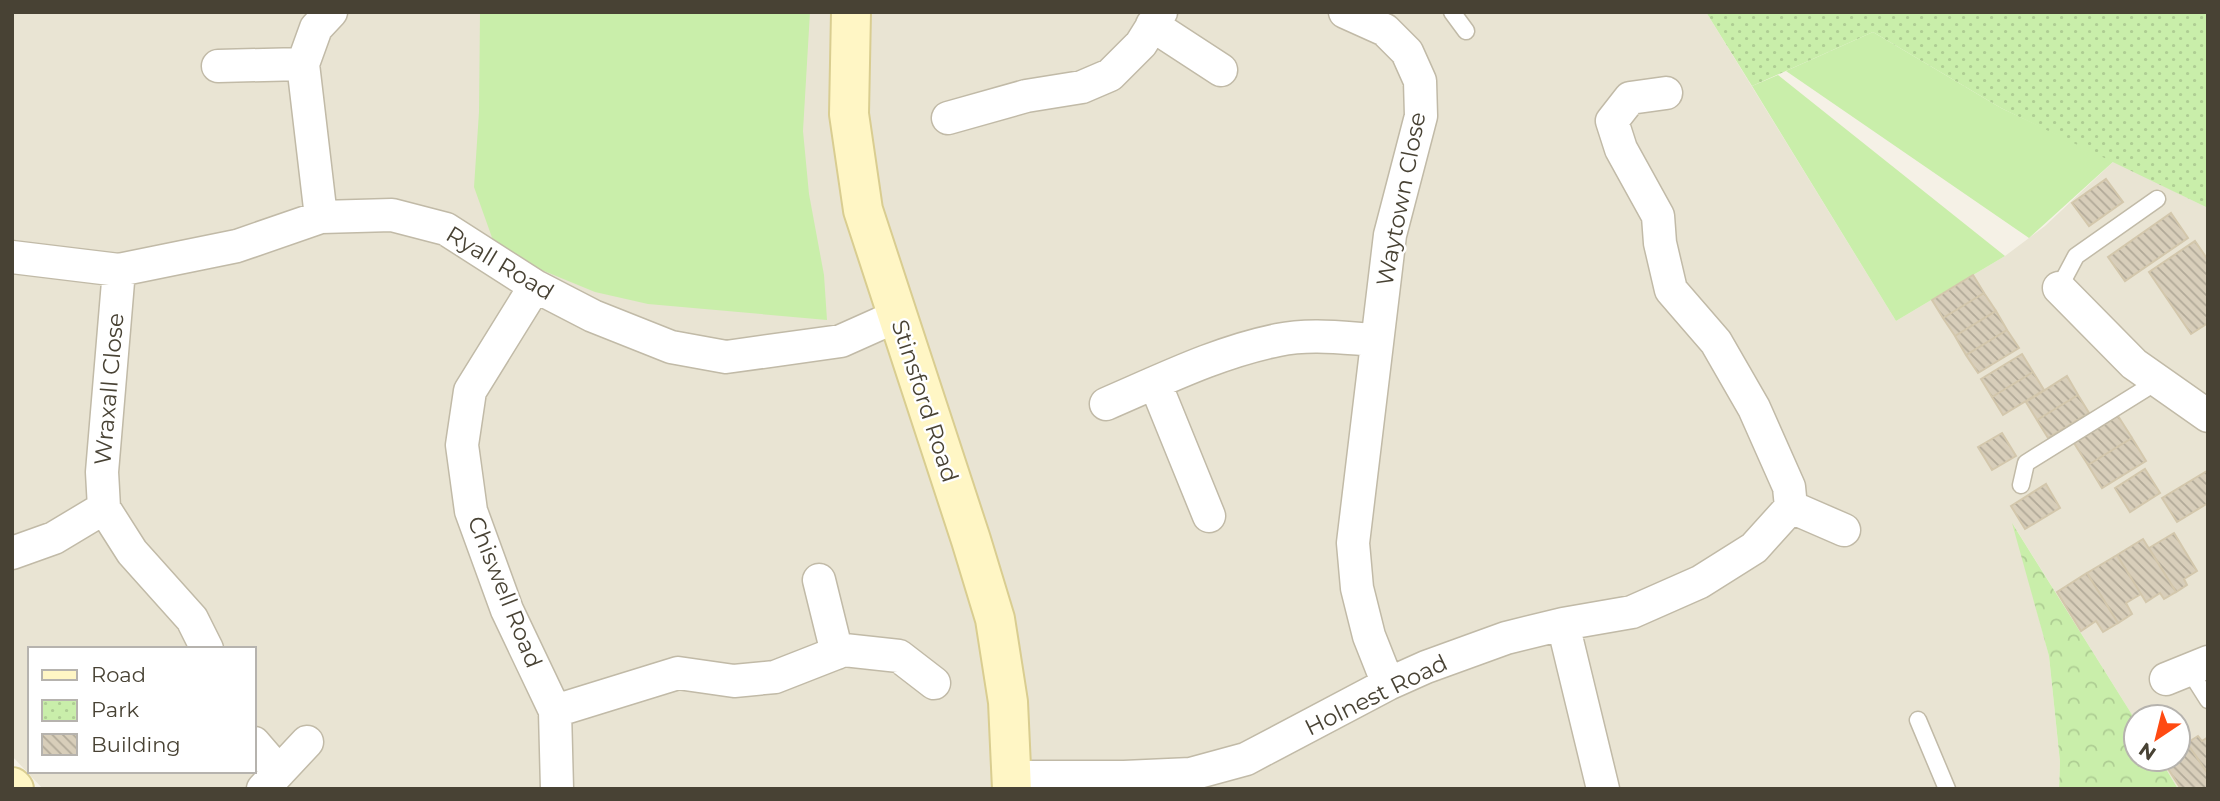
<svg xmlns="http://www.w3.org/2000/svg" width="2220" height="801" font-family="Montserrat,sans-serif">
  <defs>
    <pattern id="forest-crowns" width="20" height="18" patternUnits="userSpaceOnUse" patternTransform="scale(1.75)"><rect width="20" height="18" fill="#c9eeaa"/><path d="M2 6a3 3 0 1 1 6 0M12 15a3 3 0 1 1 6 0" fill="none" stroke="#aecd93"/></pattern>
    <pattern id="park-dots" width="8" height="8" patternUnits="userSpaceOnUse" patternTransform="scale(1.75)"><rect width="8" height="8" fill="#c9eeaa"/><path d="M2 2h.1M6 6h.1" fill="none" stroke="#aecd93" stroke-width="1.8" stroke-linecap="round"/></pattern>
    <pattern id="building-back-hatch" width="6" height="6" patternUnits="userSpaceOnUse" patternTransform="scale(1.75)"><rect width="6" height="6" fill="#d8ceba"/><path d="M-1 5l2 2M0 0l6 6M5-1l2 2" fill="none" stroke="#b1a998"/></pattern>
  </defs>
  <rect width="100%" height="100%" fill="#f5f1e6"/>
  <!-- residential -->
  <path fill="#e9e4d3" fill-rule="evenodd" d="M12 12H1706L1896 321 2005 256 2045 226 2114 161 2208 208V789H2178L2160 759H2178V717H2136V721L2014 526 2049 656 2060 762 2059 789H43L12 756ZM30 649H254V771H30Z"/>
  <!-- grass -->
  <path fill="#c9eeaa" d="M480 12H810L803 131 809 194 824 275 827 320 648 304 595 292 522 262 495 246 474 187 479 112Z
    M1873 32 2001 108 2114 161 2029 238 1786 71Z
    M1778 75 2005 256 1896 321 1752 86Z"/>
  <!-- forest -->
  <path fill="url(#forest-crowns)" d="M2012 523 2136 721V759H2160L2178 789H2059L2060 762 2049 656Z"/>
  <!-- park -->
  <path fill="url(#park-dots)" d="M1706 12H2208V208L2001 108 1873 32 1752 86Z"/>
  <!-- building -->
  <path fill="url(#building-back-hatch)" stroke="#d3c7ac" stroke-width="2" d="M2106 179 2123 202 2089 226 2072 203Z
    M2171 213 2188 238 2125 281 2108 257Z
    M2195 241 2208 260V323L2191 334 2149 272Z
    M1973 275 1984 293 1943 318 1932 300Z
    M1984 293 1996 311 1955 336 1943 318Z
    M1996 311 2007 330 1966 355 1955 336Z
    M2007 330 2019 348 1978 373 1966 355Z
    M2022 354 2033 372 1992 397 1981 379Z
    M2033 372 2044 390 2003 415 1992 397Z
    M2067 376 2078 395 2037 420 2026 402Z
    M2078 395 2089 413 2048 438 2037 420Z
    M2118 416 2132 438 2088 465 2074 443Z
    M2002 433 2016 456 1992 470 1978 447Z
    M2132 438 2146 461 2102 488 2088 465Z
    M2145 469 2160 493 2130 512 2115 488Z
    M2207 471 2208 503 2177 522 2162 498Z
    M2046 484 2060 508 2025 529 2011 506Z
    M2174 533 2197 571 2184 579 2187 585 2176 592 2149 548Z
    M2143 539 2176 592 2164 599 2160 593 2146 602 2117 555Z
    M2117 555 2141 594 2126 603 2132 614 2118 623 2087 573Z
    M2087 573 2118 623 2103 632 2096 621 2081 631 2057 592Z
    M2198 736 2202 741 2208 737V774L2187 743Z
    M2187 743 2208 774V789H2181L2165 764 2178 759V749Z"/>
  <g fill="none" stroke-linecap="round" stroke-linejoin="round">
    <!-- lane casing -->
    <g stroke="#c1baa7" stroke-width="19">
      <path id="lane" d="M1452 12 1466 31
        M2059 288 2076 256 2157 199
        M2021 485 2026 463 2158 381
        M2189 670 2208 700
        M1918 720 1947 789"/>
    </g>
    <!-- street casing -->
    <g stroke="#c1baa7" stroke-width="35">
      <path id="street" d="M1345 12 1385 30 1407 52 1420 81 1421 116 1390 235 1353 543 1357 588 1369 636 1388 684
        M1152 25 1221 70
        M218 66 303 64
        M948 118 1026 96 1082 87 1110 75 1141 44 1161 12
        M321 217 303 64 316 28 331 12
        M12 257 119 270 237 246 321 217 392 215 446 229 535 286 593 316 671 347 726 357 841 341 897 316
        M119 270 102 472 104 508 132 552 192 619 207 649
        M535 286 470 391 462 445 471 511 507 610 555 711 557 789
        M2059 288 2134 364 2208 416
        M1155 383 1209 516
        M1106 404C1162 380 1218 352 1278 340 1310 333 1344 338 1376 340
        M1791 507 1844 530
        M12 553 54 538 104 508
        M819 580 837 653
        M1563 624 1603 789
        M2166 679 2208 662
        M555 711 678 673 734 681 775 677 844 650 899 656 934 683
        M254 743 279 772
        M1013 777H1124L1191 774 1246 759 1388 684 1426 667 1506 638 1563 624 1632 612 1700 582 1754 548 1791 507 1789 487 1754 408 1716 342 1671 290 1660 243 1658 216 1621 149 1612 121 1630 98 1666 93
        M263 789 307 742"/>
    </g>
    <!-- secondary casing -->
    <g stroke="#d9cd90" stroke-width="42">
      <path id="secondary" d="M851 12 849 114 863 210 971 540 995 619 1008 702 1012 789
        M12 787 14 789"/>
    </g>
    <!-- lane -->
    <use href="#lane" stroke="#fff" stroke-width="16"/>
    <!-- street -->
    <use href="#street" stroke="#fff" stroke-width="32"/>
    <!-- secondary -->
    <use href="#secondary" stroke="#fff6c5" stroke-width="38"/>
  </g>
  <g text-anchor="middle" stroke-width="5" stroke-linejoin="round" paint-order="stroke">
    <!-- street labels -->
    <g font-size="23" fill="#484234" stroke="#fff">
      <text transform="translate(1401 199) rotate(-79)" y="8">Waytown Close</text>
      <text transform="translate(500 263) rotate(31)" y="8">Ryall Road</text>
      <text transform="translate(109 389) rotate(-85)" y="8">Wraxall Close</text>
      <text transform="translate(925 401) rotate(72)" y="8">Stinsford Road</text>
      <text transform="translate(505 592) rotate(68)" y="8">Chiswell Road</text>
      <text transform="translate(1376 695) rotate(-26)" y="8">Holnest Road</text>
    </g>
  </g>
  <!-- border -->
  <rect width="2220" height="801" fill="none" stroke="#484234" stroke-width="28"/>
  <!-- legend -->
  <rect x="28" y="647" width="228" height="126" fill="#ffffff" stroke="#b6b3ae" stroke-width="2"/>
  <rect x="42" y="670" width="35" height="10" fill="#fff6c5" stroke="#b6b3ae" stroke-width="2"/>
  <text x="91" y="682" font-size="21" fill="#484234">Road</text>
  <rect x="42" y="700" width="35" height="21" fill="url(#park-dots)" stroke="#b6b3ae" stroke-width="2"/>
  <text x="91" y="717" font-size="21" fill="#484234">Park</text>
  <rect x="42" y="734" width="35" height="21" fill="url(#building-back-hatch)" stroke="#b6b3ae" stroke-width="2"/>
  <text x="91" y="752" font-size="21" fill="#484234">Building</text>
  <!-- north arrow -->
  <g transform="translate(2157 738) rotate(215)"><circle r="33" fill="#ffffff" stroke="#b6b3ae" stroke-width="2"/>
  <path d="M0-5L12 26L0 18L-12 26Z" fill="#ff4a12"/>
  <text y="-10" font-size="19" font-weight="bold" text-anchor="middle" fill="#484234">N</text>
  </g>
</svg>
